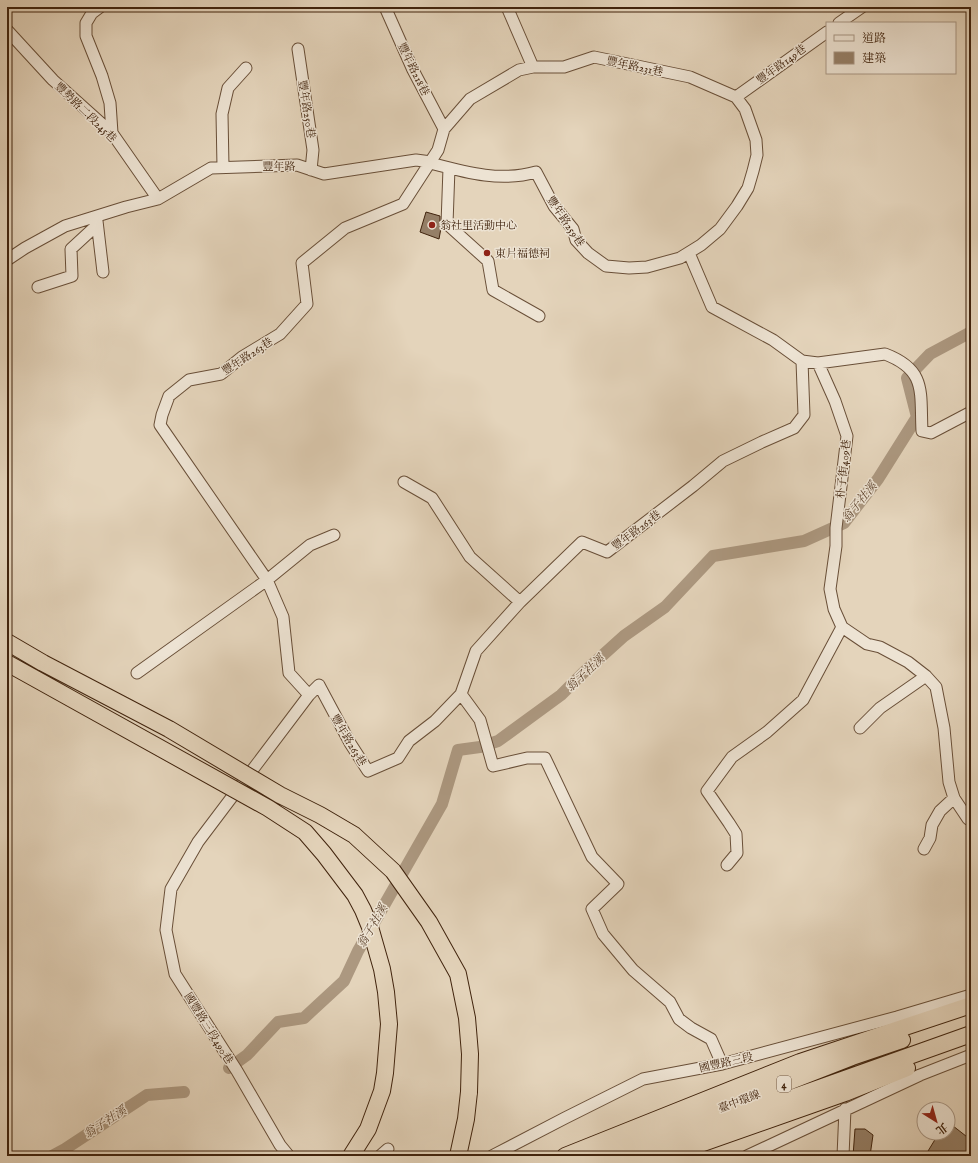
<svg xmlns="http://www.w3.org/2000/svg" width="978" height="1163" font-family="'IM FELL English','Noto Serif TC',serif">
  <rect width="100%" height="100%" fill="#e4d4bb"/>
  <filter id="stains"><feTurbulence type="fractalNoise" baseFrequency=".005" numOctaves="4"/><feColorMatrix values="0 0 0 0 .2 0 0 0 0 .09 0 0 0 0 .02 0 0 0 .5 -.17"/></filter>
  <radialGradient id="worn" r=".72"><stop offset=".6" stop-color="#630" stop-opacity="0"/><stop offset="1" stop-color="#630" stop-opacity=".3"/></radialGradient>
  <g fill="none" stroke-linecap="round" stroke-linejoin="round">
    <!-- canal -->
    <path stroke="#ac9880" stroke-width="12" d="M229 1068 247 1055 278 1022 304 1018 344 981 358 951 442 804 458 750 480 747 498 741 561 695 583 673 624 636 665 607 713 556 804 541 844 523 878 479 917 417 907 378 930 354 971 332
      M52 1156 65 1149 147 1095 184 1092"/>
  </g>
  <!-- building -->
  <path fill="#957f67" stroke="#40230d" d="M426 212 440 216V224L441 228 439 239 420 232Z
    M948 1122 971 1140V1156H925L939 1133H948Z
    M855 1129H865L873 1135 870 1156H853Z"/>
  <g fill="none" stroke-linecap="round" stroke-linejoin="round">
    <!-- minor casing -->
    <g stroke="#694f38" stroke-width="13">
      <path id="minor" d="M100 7 92 13 86 23V36L102 76 110 103 112 133
        M385 7 413 70 444 129
        M507 7 533 67
        M839 23 862 7
        M7 30 53 80 112 133 158 199
        M298 49 313 150 311 170
        M736 97 827 32
        M223 167 222 114 228 88 246 68
        M449 168 447 224 488 261 493 290 539 316
        M97 221 103 272
        M689 253 712 307 773 340 802 361 818 363 885 354C927 370 920 392 922 431L931 433 971 412
        M7 260 25 248 65 226 126 207 158 199 211 168 297 165 324 174 416 160 431 162 434 164C468 173 502 182 536 172L554 206 573 229 576 240 588 253 606 266 629 268 647 267 680 258 701 245 720 229 737 206 748 188 753 171 757 155 756 140 745 109 736 97 690 77 594 57 564 67H533L519 70 470 99 444 129 438 150 403 204 345 228 302 263 307 304 280 334 242 357 221 374 189 380 169 396 162 415 160 425 267 580 283 617 289 673 309 695
        M38 287 72 276 71 249 97 225
        M818 363 835 401 847 436 836 528V546L830 589 834 609 842 627 867 644 880 647 908 662 926 676 936 687 944 728 949 782 954 798 968 819 971 820
        M404 482 432 498 470 557 520 602
        M137 673 267 580 310 545 334 535
        M461 694 480 720 493 766 527 758H545L592 857 618 884 592 909 603 934 633 970 670 1002 679 1019 691 1028 711 1039 722 1064
        M860 728 880 708 926 676
        M924 849 930 838 932 825 940 811 954 798
        M727 865 737 853 736 834 729 823 707 791 732 757 767 732 803 700 842 627
        M289 1156 280 1145 237 1071 175 974 166 930 171 889 198 842 309 695 319 685 350 743 368 771 398 758 409 741 435 721 461 694 476 651 520 602 582 542 607 552 693 486 723 461 762 442 794 428 804 415 802 361
        M380 1156 388 1149
        M492 1156 565 1118 643 1079 722 1064 897 1017 971 995
        M747 1156 920 1075 971 1055
        M843 1156 845 1109"/>
    </g>
    <!-- highway casing -->
    <g stroke="#40230d" stroke-width="18">
      <path id="highway" d="M458 1156 466 1119 469 1092
        M565 1156 800 1062 971 1005
        M598 1156 852 1057 902 1040
        M635 1156 707 1128 971 1034
        M666 1156 845 1093 907 1068"/>
    </g>
    <!-- minor -->
    <use href="#minor" stroke="#ede3d3" stroke-width="11"/>
    <!-- highway -->
    <use href="#highway" stroke="#e4d4bb" stroke-width="16"/>
    <!-- highway-bridge casing -->
    <g stroke="#40230d" stroke-width="18" stroke-linecap="butt">
      <path id="highway-bridge" d="M7 642 43 663 169 729 280 795 320 815 354 835 393 871 429 922 458 974 467 1018 470 1054 469 1092
        M7 663 268 808 305 832 324 854 355 895 363 910 370 927 382 969 386 992 389 1024 385 1073 382 1091 368 1129 351 1156"/>
    </g>
    <!-- highway-bridge -->
    <use href="#highway-bridge" stroke="#e4d4bb" stroke-width="16"/>
  </g>
  <!-- markers -->
  <g fill="#8f2418" stroke="#ede3d3" stroke-width="1.5">
    <circle cx="432" cy="225" r="4"/>
    <circle cx="487" cy="253" r="4"/>
  </g>
  <g text-anchor="middle" stroke-width="3" stroke-linejoin="round" paint-order="stroke">
    <!-- shield labels -->
    <rect fill="#ede3d3" stroke="#745d48" stroke-width="1" x="777" y="1076" width="14" height="16" rx="3"/>
    <g font-size="10" font-weight="bold" fill="#40230d">
      <text x="784" y="1088">4</text>
    </g>
    <!-- street labels -->
    <g font-size="11" fill="#40230d" stroke="#ede3d3">
      <text transform="translate(781 64) rotate(-36)" y="4">豐年路149巷</text>
      <text transform="translate(635 66) rotate(12)" y="4">豐年路231巷</text>
      <text transform="translate(414 69) rotate(64)" y="4">豐年路218巷</text>
      <text transform="translate(307 109) rotate(81)" y="4">豐年路250巷</text>
      <text transform="translate(86 112) rotate(44)" y="4">豐勢路二段245巷</text>
      <text x="279" y="170">豐年路</text>
      <text transform="translate(566 221) rotate(56)" y="4">豐年路259巷</text>
      <text transform="translate(247 356) rotate(-33)" y="4">豐年路263巷</text>
      <text transform="translate(843 469) rotate(-84)" y="4">朴子街409巷</text>
      <text transform="translate(636 530) rotate(-37)" y="4">豐年路263巷</text>
      <text transform="translate(349 740) rotate(59)" y="4">豐年路263巷</text>
      <text transform="translate(209 1028) rotate(58)" y="4">國豐路三段490巷</text>
      <text transform="translate(726 1062) rotate(-13)" y="4">國豐路三段</text>
      <text transform="translate(739 1101) rotate(-21)" y="4">臺中環線</text>
    </g>
    <!-- poi labels -->
    <g font-size="11" fill="#40230d" stroke="#ede3d3" text-anchor="start">
      <text x="440" y="229">翁社里活動中心</text>
      <text x="495" y="257">東片福德祠</text>
    </g>
    <!-- water labels -->
    <g font-size="12" font-style="italic" fill="#604630" stroke="#ede3d3">
      <text transform="translate(859 502) rotate(-51)" y="4">翁子社溪</text>
      <text transform="translate(585 673) rotate(-43)" y="4">翁子社溪</text>
      <text transform="translate(372 926) rotate(-60)" y="4">翁子社溪</text>
      <text transform="translate(105 1122) rotate(-33)" y="4">翁子社溪</text>
    </g>
  </g>
  <!-- margin -->
  <rect width="978" height="1163" fill="none" stroke="#e4d4bb" stroke-width="24"/>
  <rect x="8" y="8" width="962" height="1147" fill="none" stroke="#40230d" stroke-width="2"/>
  <rect x="12" y="12" width="954" height="1139" fill="none" stroke="#40230d"/>
  <!-- legend -->
  <rect x="826" y="22" width="130" height="52" fill="#ede3d3" stroke="#a89684"/>
  <rect x="834" y="35" width="20" height="6" fill="#ede3d3" stroke="#a89684"/>
  <text x="862" y="42" font-size="12" fill="#40230d">道路</text>
  <rect x="834" y="52" width="20" height="12" fill="#957f67" stroke="#a89684"/>
  <text x="862" y="62" font-size="12" fill="#40230d">建築</text>
  <!-- north arrow -->
  <g transform="translate(936 1121) rotate(143)"><circle r="19" fill="#ede3d3" stroke="#a89684"/>
  <path d="M0-3L7 15L0 10L-7 15Z" fill="#8f2418"/>
  <text y="-6" font-size="11" font-weight="bold" text-anchor="middle" fill="#40230d">北</text>
  </g>
  <rect width="100%" height="100%" filter="url(#stains)"/>
  <rect width="100%" height="100%" fill="url(#worn)"/>
</svg>
